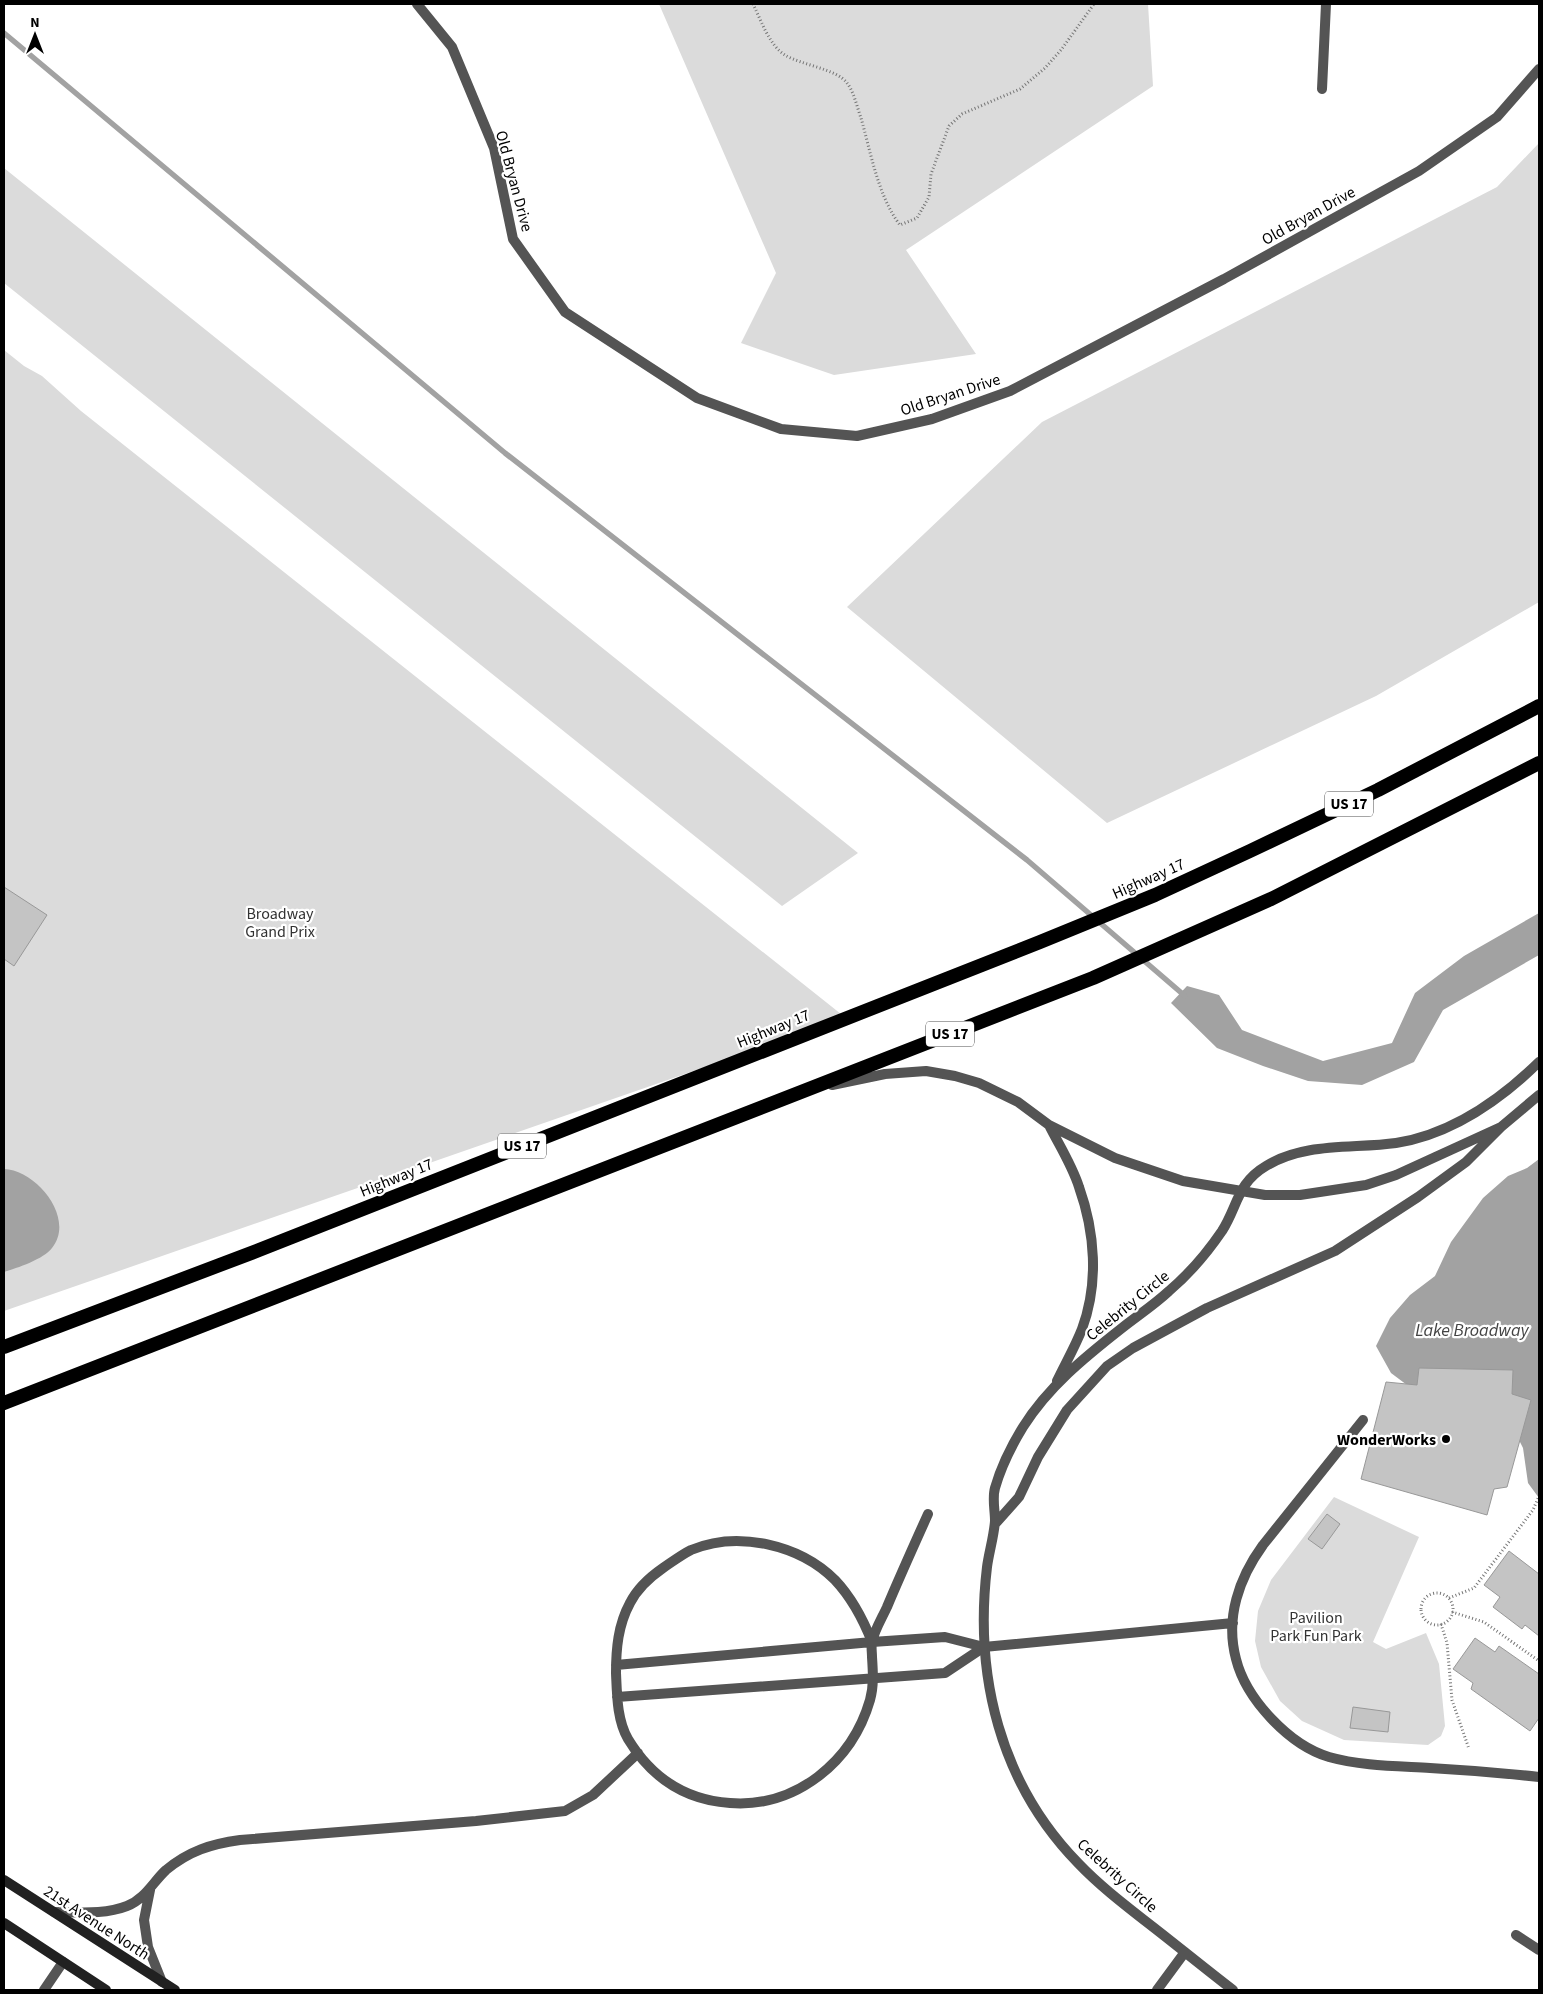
<svg xmlns="http://www.w3.org/2000/svg" width="1543" height="1994" font-family="'Source Sans 3',sans-serif">
  <rect width="100%" height="100%" fill="#fff"/>
  <!-- green -->
  <path fill="#dbdbdb" d="M659 4H1148L1153 86 906 250 976 354 834 375 741 343 776 273Z
    M1539 143V602L1376 696 1107 823 847 607 1042 422 1497 187Z
    M4 168 858 853 782 906 4 283Z
    M4 350 24 366 42 376 81 411 846 1018 4 1311Z
    M1334 1497 1419 1537 1373 1642 1386 1649 1426 1633 1439 1664 1445 1726 1441 1736 1428 1745 1344 1740 1302 1721 1280 1701 1261 1667 1255 1641 1258 1611 1271 1580Z"/>
  <!-- water -->
  <path fill="#a2a2a2" d="M1539 913V955L1443 1010 1414 1062 1362 1085 1308 1081 1263 1066 1217 1048 1171 1003 1187 986 1219 995 1242 1030 1323 1061 1392 1043 1415 993 1464 956Z
    M1539 1159V1498L1528 1483 1523 1448 1505 1412 1411 1388 1391 1373 1376 1346 1390 1318 1410 1295 1435 1276 1451 1242 1483 1198 1508 1176 1527 1168Z
    M4 1169C36 1170 76 1218 52 1248 44 1259 17 1268 4 1272Z"/>
  <g fill="none" stroke-linecap="round" stroke-linejoin="round">
    <!-- stream -->
    <path stroke="#a2a2a2" stroke-width="5.5" d="M4 33 505 453 1027 860 1185 996"/>
  </g>
  <!-- building -->
  <path fill="#c4c4c4" stroke="#989898" d="M4 887 47 915 14 966 4 959Z
    M1419 1368 1513 1370 1512 1394 1531 1400 1507 1487 1494 1489 1487 1515 1361 1479 1386 1382 1417 1385Z
    M1327 1514 1340 1524 1322 1549 1308 1539Z
    M1509 1551 1539 1574V1636L1525 1625 1522 1629 1493 1607 1500 1597 1484 1585Z
    M1475 1638 1495 1652 1499 1646 1539 1674V1718L1530 1731 1471 1689 1473 1683 1453 1669Z
    M1353 1707 1390 1712 1388 1732 1350 1728Z"/>
  <g fill="none" stroke-linecap="round" stroke-linejoin="round">
    <!-- path -->
    <path stroke="#767676" stroke-width="3" stroke-dasharray="1 2.5" stroke-linecap="butt" d="M753 4C761 20 769 45 785 55 801 65 837 69 847 83 854 92 857 107 861 118 871 153 878 196 900 225L917 218 929 197 931 174 949 126 962 114 1020 89 1045 68 1061 50 1094 4
      M1421 1609a16 16 0 1 1 32 0a16 16 0 1 1-32 0Z
      M1449 1598 1474 1588 1533 1510 1539 1496
      M1452 1612 1484 1622 1539 1661
      M1441 1624 1447 1643 1452 1700 1469 1749"/>
    <!-- service -->
    <path stroke="#545454" stroke-width="10" d="M1363 1420 1263 1545C1239 1578 1225 1618 1236 1659 1246 1699 1289 1745 1329 1757 1361 1766 1396 1766 1430 1768 1466 1770 1503 1773 1539 1777
      M872 1642C863 1619 852 1598 835 1580 800 1545 738 1530 691 1550 681 1555 672 1562 663 1568 650 1577 637 1589 630 1603 618 1625 616 1649 616 1673 617 1695 617 1720 628 1739 651 1777 685 1800 730 1803 796 1808 852 1762 870 1700 874 1686 873 1672 872 1657 872 1652 871 1647 872 1642 874 1631 882 1618 887 1607 900 1576 914 1545 928 1514
      M616 1665 872 1642 945 1637 984 1647 1233 1623
      M617 1697 945 1673 984 1647
      M150 1890 144 1920 148 1947 162 1982
      M54 1912C78 1912 104 1915 127 1906 145 1899 153 1882 166 1870 189 1851 211 1844 240 1840L476 1821 565 1811 593 1795 638 1753
      M1516 1935 1539 1950
      M44 1990 63 1962"/>
    <!-- minor -->
    <path stroke="#545454" stroke-width="10" d="M417 4 452 47 494 148 513 239 565 312 697 398 781 429 857 436 932 419 1010 391 1224 279 1419 171 1497 117 1539 69
      M1322 89 1326 4
      M832 1085 885 1074 926 1071 955 1076 979 1083 1018 1102 1049 1125 1115 1158 1183 1181 1265 1195H1300L1366 1185 1396 1175 1501 1127
      M1049 1125C1059 1145 1072 1165 1079 1187 1095 1232 1099 1283 1082 1329 1075 1347 1065 1364 1057 1381
      M995 1524 1019 1497 1038 1457 1067 1410 1107 1366 1133 1348 1207 1308 1335 1251 1418 1197 1466 1162 1501 1127 1539 1095
      M1157 1990 1185 1952
      M1233 1990C1203 1967 1174 1943 1144 1920 1121 1902 1098 1884 1078 1863 1000 1783 974 1676 987 1567 989 1552 994 1536 995 1521 995 1510 992 1498 995 1488 1001 1467 1012 1445 1023 1427 1048 1387 1085 1357 1122 1328 1137 1316 1154 1305 1169 1291 1189 1274 1207 1253 1222 1231 1238 1206 1237 1183 1266 1166 1305 1142 1353 1149 1396 1143 1452 1134 1499 1101 1539 1062"/>
    <!-- secondary -->
    <path stroke="#212121" stroke-width="10" d="M4 1880 175 1990
      M4 1923 106 1990"/>
    <!-- trunk -->
    <path stroke="#000" stroke-width="14" d="M4 1347 259 1250 1040 942 1155 895 1250 851 1378 790 1539 706
      M4 1403 1093 978 1271 899 1539 763"/>
  </g>
  <!-- markers -->
  <circle fill="#000" stroke="#fff" stroke-width="2" cx="1446" cy="1439" r="5"/>
  <g text-anchor="middle" stroke-width="4.5" stroke-linejoin="round" paint-order="stroke">
    <!-- shield labels -->
    <g fill="#fff" stroke="#4c4c4c" stroke-width="1">
      <rect x="1325" y="791.5" width="48" height="25" rx="4"/>
      <rect x="926" y="1021.5" width="48" height="25" rx="4"/>
      <rect x="498" y="1133.5" width="48" height="25" rx="4"/>
    </g>
    <g font-size="15" font-weight="bold" fill="#000">
      <text x="1349" y="809">US 17</text>
      <text x="950" y="1039">US 17</text>
      <text x="522" y="1151">US 17</text>
    </g>
    <!-- street labels -->
    <g font-size="16" fill="#000" stroke="#fff">
      <text transform="translate(515 181) rotate(75)" y="6">Old Bryan Drive</text>
      <text transform="translate(1308 215) rotate(-29)" y="6">Old Bryan Drive</text>
      <text transform="translate(950 394) rotate(-18)" y="6">Old Bryan Drive</text>
      <text transform="translate(1148 878) rotate(-24)" y="6">Highway 17</text>
      <text transform="translate(773 1028) rotate(-22)" y="6">Highway 17</text>
      <text transform="translate(396 1177) rotate(-22)" y="6">Highway 17</text>
      <text transform="translate(1127 1305) rotate(-39)" y="6">Celebrity Circle</text>
      <text transform="translate(1118 1875) rotate(42)" y="6">Celebrity Circle</text>
      <text transform="translate(97 1922) rotate(33)" y="6">21st Avenue North</text>
    </g>
    <!-- park labels -->
    <g font-size="16" fill="#323232" stroke="#fff">
      <text x="280" y="919">Broadway<tspan x="280" dy="18">Grand Prix</tspan></text>
      <text x="1316" y="1623">Pavilion<tspan x="1316" dy="18">Park Fun Park</tspan></text>
    </g>
    <!-- poi labels -->
    <g font-size="16" font-weight="bold" fill="#000" stroke="#fff" text-anchor="end">
      <text x="1436" y="1445">WonderWorks</text>
    </g>
    <!-- water labels -->
    <g font-size="18" font-style="italic" fill="#434343" stroke="#fff">
      <text x="1472" y="1336">Lake Broadway</text>
    </g>
  </g>
  <!-- border -->
  <rect width="1543" height="1994" fill="none" stroke="#000000" stroke-width="10"/>
  <!-- north arrow -->
  <g transform="translate(35 35)" stroke="#ffffff" stroke-width="4" paint-order="stroke">
  <path d="M0-4L9 19L0 12L-9 19Z" fill="#000000"/>
  <text y="-8" font-size="14" font-weight="bold" text-anchor="middle" fill="#000000">N</text>
  </g>
</svg>
